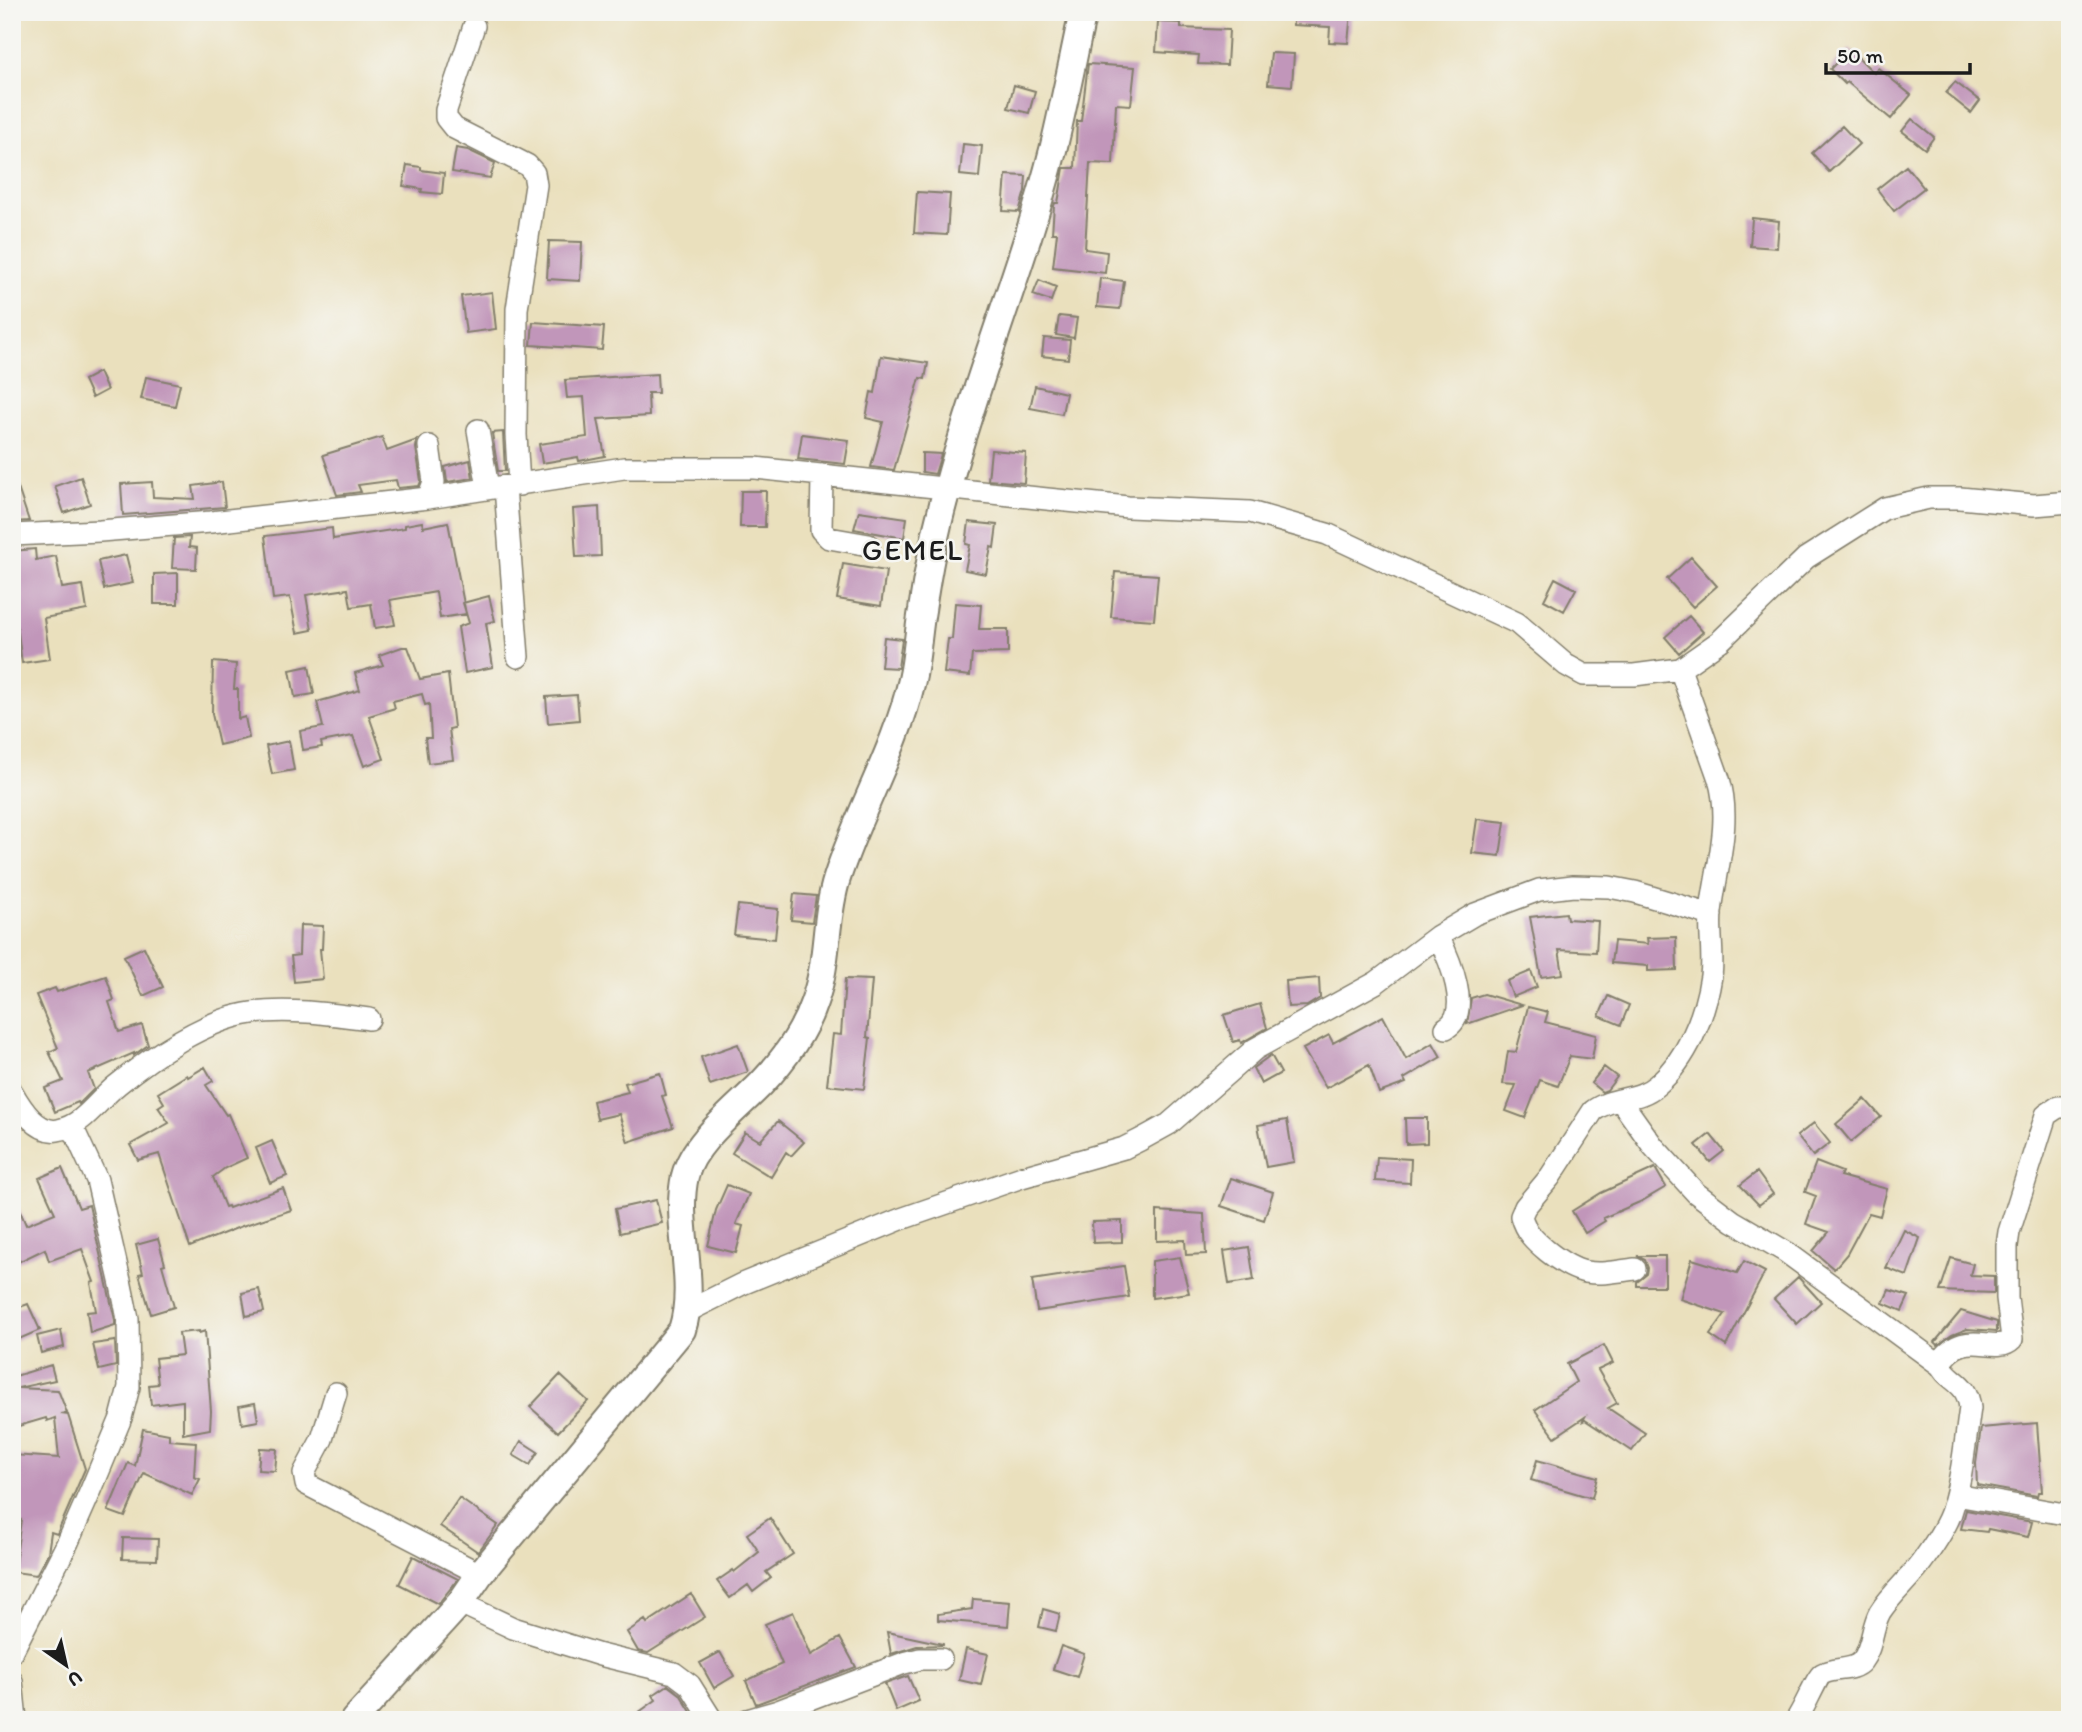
<svg xmlns="http://www.w3.org/2000/svg" width="2082" height="1732" font-family="Itim,sans-serif">
  <rect width="100%" height="100%" fill="#f6f6f2"/>
  <filter id="ink" filterUnits="userSpaceOnUse"><feTurbulence type="fractalNoise" baseFrequency=".0143" numOctaves="2"/><feDisplacementMap in="SourceGraphic" scale="14" xChannelSelector="R" yChannelSelector="G"/><feConvolveMatrix kernelMatrix="1 2 1 2 8 2 1 2 1" color-interpolation-filters="sRGB"/></filter>
  <filter id="wash" filterUnits="userSpaceOnUse"><feTurbulence type="fractalNoise" baseFrequency=".00686" numOctaves="4" result="noise"/><feDisplacementMap in="SourceGraphic" scale="28" xChannelSelector="R" yChannelSelector="G"/><feGaussianBlur stdDeviation="1.57" result="paint"/><feColorMatrix in="noise" values="0 0 0 0 0 0 0 0 0 0 0 0 0 0 0 0 0 1.4 0 .05"/><feComposite in="paint" operator="in"/></filter>
  <g filter="url(#wash)">
    <rect width="100%" height="100%" fill="#eae0bd"/>
    <g id="blocks">
      <!-- building -->
      <path fill="#c196ba" d="M1293 12H1351L1348 43 1329 42 1330 27 1293 25Z
        M1158 22 1181 23V28L1229 30 1227 65 1198 64 1199 55 1156 52Z
        M1850 49 1874 73 1878 68 1911 95 1891 119 1847 82 1845 84 1830 69Z
        M1271 53 1294 54 1292 86 1268 84Z
        M1088 64 1135 67 1131 105 1116 104 1113 164 1090 163 1085 249 1107 252 1105 273 1053 267 1057 233H1052L1054 206 1055 203H1058L1064 168H1075L1077 121H1081Z
        M1955 82 1980 101 1971 113 1946 93Z
        M1014 85 1035 91 1029 113 1008 108Z
        M1912 119 1934 137 1925 149 1902 131Z
        M1842 126 1859 144 1829 172 1812 153Z
        M963 144 982 146 979 177 960 175Z
        M456 148 468 150 495 163 490 178 452 172Z
        M407 165 421 167V170L444 173 442 194 421 192 422 189 403 186Z
        M1906 166 1924 188 1894 211 1877 189Z
        M1006 175 1026 176 1025 191 1019 212 1003 211Z
        M917 192 950 194 947 235 914 233Z
        M1752 218 1779 221 1777 248 1750 246Z
        M549 241 582 242 580 281 547 279Z
        M1100 278 1124 281 1120 309 1097 307Z
        M1039 280 1056 287 1051 301 1033 295Z
        M492 292 496 329 466 333 461 296Z
        M1059 316 1077 318 1074 338 1056 335Z
        M533 322 604 327 602 350 531 345Z
        M1044 338 1070 340 1068 359 1042 356Z
        M881 356 928 363 925 379 920 378 894 470 871 467 883 422 866 418 871 392 875 393Z
        M99 372 107 390 92 398 84 380Z
        M657 374 658 393H648L649 416 598 419 605 456 579 461 578 457 542 463 539 444 587 437 584 397 567 398 565 380Z
        M146 377 180 384 175 406 141 399Z
        M1035 386 1066 393 1062 414 1030 408Z
        M503 432 505 471H498L492 433Z
        M802 434 849 440 845 464 798 459Z
        M382 437 387 451 417 440 416 448 421 481 419 486 398 488 396 480 358 485 361 492 337 495 323 455Z
        M991 450 1026 453 1024 483 988 480Z
        M922 453 941 454 935 474 922 472Z
        M470 460 473 478 447 482 445 467Z
        M81 477 90 504 64 513 55 486Z
        M15 479 29 521 12 522V480Z
        M152 482 153 497 195 499 193 486 222 482 225 507 123 515 121 484Z
        M741 491H766L765 527H740Z
        M599 507 601 556 576 557 573 509Z
        M859 511 907 518 904 538 854 529Z
        M422 522 423 527 448 522 466 614 440 618 436 592 390 600 395 625 375 628 371 604 351 607 348 589 306 595 312 630 297 633 290 597 273 599 265 536 332 528 333 539 405 528V525Z
        M969 522 997 525 994 548 991 547 986 574 965 570 970 545 966 544Z
        M190 537 189 547 197 548 196 569 172 568 174 538Z
        M35 549 36 560 56 556 62 588 83 585 87 610 44 618 50 659 22 663 16 617 12 618V596H14L12 551Z
        M126 555 133 583 104 589 98 561Z
        M1691 557 1717 586 1693 607 1667 579Z
        M843 564 886 571 881 606 837 599Z
        M1115 572 1158 575 1154 620 1111 617Z
        M178 573V604H154V574Z
        M1555 578 1576 589 1564 611 1544 600Z
        M489 596 495 621 486 623 493 667 465 673 458 627 469 623 463 603Z
        M955 603 981 605 979 629H1008V653L972 654 970 676 944 673 948 639H952Z
        M1689 616 1703 632 1679 653 1665 637Z
        M884 637 902 639 898 668 881 667Z
        M402 647H408L420 679 448 674 454 728 449 729 453 760 428 763 425 738H431L429 704 425 705 422 694 393 701 395 708 369 716 384 759 364 766 353 736 321 742 322 747 303 750 300 731 323 727 317 702 360 690 355 673 383 665 379 655Z
        M213 662 236 664 234 689H238V719L245 717 249 738 219 745 212 714Z
        M309 666 314 694 295 697 290 670Z
        M577 695 579 720 548 723 546 697Z
        M289 741 294 770 272 774 266 746Z
        M1477 819 1505 822 1500 856 1472 853Z
        M794 894 816 896 812 922 791 920Z
        M738 905 778 909 775 939 734 935Z
        M1566 913 1567 919 1598 921 1596 952 1559 950 1563 974 1541 977 1530 917Z
        M300 925 323 926 322 949H320L323 979 294 982 291 956 299 955Z
        M1676 937 1677 970 1648 971V966L1611 963 1614 941 1648 944 1647 938Z
        M144 947 163 987 143 996 124 956Z
        M1531 971 1537 987 1513 997 1507 981Z
        M106 976 114 1000 109 1002 119 1032 142 1025 148 1045 134 1055V1053L88 1073 94 1089 79 1104 78 1102 55 1112 45 1088 63 1081 49 1052 58 1048 36 995 55 988 57 992Z
        M1319 978 1320 998 1307 1006 1288 1007 1286 981Z
        M845 979 872 980 867 1037 870 1038 864 1089 827 1085 833 1034 841 1035Z
        M1484 994 1522 1005 1467 1024 1471 998Z
        M1608 996 1629 1005 1621 1025 1599 1016Z
        M1260 1004 1267 1028 1241 1043 1240 1040 1233 1042 1224 1015Z
        M1528 1007 1548 1012 1545 1022 1596 1035 1592 1059 1570 1056 1558 1086 1540 1080 1525 1118 1506 1111 1516 1085 1503 1084 1508 1051 1516 1052Z
        M1383 1016 1406 1059 1433 1043 1441 1057 1404 1079 1406 1083 1379 1093 1369 1065 1326 1088 1303 1049 1329 1035 1333 1043Z
        M738 1044 748 1072 710 1085 701 1057Z
        M1271 1055 1281 1073 1261 1084 1253 1068Z
        M205 1067 213 1081 206 1085 226 1115 228 1114 247 1158 225 1168 213 1177 225 1207 228 1206 229 1208 283 1188 291 1210 242 1226 190 1247 159 1154 138 1160 130 1145 169 1123 158 1107 164 1103 158 1093 187 1075 188 1077Z
        M1604 1067 1617 1077 1607 1090 1602 1092 1591 1083Z
        M660 1073 666 1095 662 1096 673 1127 628 1142 619 1114 597 1119 593 1101 628 1092 625 1083Z
        M1865 1099 1881 1117 1851 1142 1836 1124Z
        M1405 1118H1427V1143L1406 1144Z
        M1287 1120 1294 1162 1266 1167 1258 1125Z
        M778 1121 804 1142 791 1156 786 1152 771 1177 732 1153 745 1132 760 1141Z
        M1814 1123 1830 1143 1813 1156 1797 1136Z
        M1710 1134 1724 1151 1710 1162 1696 1145Z
        M272 1141 287 1176 270 1183 256 1148Z
        M1377 1157 1411 1159 1410 1183 1375 1181Z
        M1816 1162 1842 1172 1840 1176 1887 1189 1880 1216 1869 1213 1847 1254 1834 1269 1813 1251 1829 1232 1806 1224 1816 1196 1805 1192Z
        M62 1168 79 1208 89 1205 115 1320V1325L90 1333 87 1312 96 1311 91 1283 94 1282 82 1249 49 1261 45 1249 12 1265V1192L26 1225 55 1213 39 1178Z
        M1655 1168 1666 1187 1642 1201 1603 1218 1605 1221 1585 1233 1572 1211 1601 1193Z
        M1757 1172 1773 1194 1759 1205 1740 1185Z
        M1231 1178 1273 1192 1264 1220 1221 1206Z
        M727 1185 749 1194 736 1224 743 1226 736 1253 708 1246 716 1210Z
        M656 1200 662 1223 620 1233 615 1209Z
        M1157 1211 1204 1214 1206 1254 1186 1255 1185 1240 1157 1241Z
        M1122 1221V1242L1093 1243 1092 1222Z
        M1904 1230 1920 1238 1907 1276 1886 1268Z
        M158 1239 165 1264 162 1265 174 1307 151 1314 139 1274 143 1273 136 1245Z
        M1249 1247 1254 1280 1229 1284 1224 1251Z
        M1637 1256H1665V1286H1637V1282L1647 1274 1648 1268 1645 1260Z
        M1180 1257 1189 1293 1152 1298V1261Z
        M1951 1258 1973 1264 1970 1275 1994 1276V1293L1940 1291Z
        M1692 1259 1737 1273 1744 1261 1765 1272 1726 1346 1710 1335 1725 1314 1680 1299Z
        M1124 1266 1129 1297 1037 1311 1032 1280Z
        M1798 1277 1821 1302 1797 1324 1774 1299Z
        M259 1289 264 1312 246 1316 242 1293Z
        M1889 1290 1909 1296 1902 1311 1883 1303Z
        M28 1304 40 1330 12 1342V1310Z
        M1961 1311 1997 1322V1331L1967 1329 1952 1335 1938 1345 1935 1342Z
        M61 1330 64 1347 41 1353 37 1336Z
        M199 1331V1333L205 1331 211 1411 210 1429 183 1434V1401L151 1405 149 1385 158 1384 155 1358 182 1355 179 1333Z
        M115 1341 116 1366 99 1370 93 1344Z
        M1604 1345 1613 1363 1598 1370 1617 1403 1608 1408 1645 1433 1632 1451 1585 1420 1583 1421 1585 1417 1555 1437 1535 1410 1576 1382 1567 1364Z
        M51 1365 55 1380 18 1388 58 1390 67 1413 61 1414 68 1415 85 1469 57 1534 51 1532 48 1553 36 1575 14 1572 21 1520 12 1523V1455L59 1458 55 1418 47 1421 46 1418 12 1428V1377Z
        M560 1375 588 1401 558 1432 530 1407Z
        M255 1403 258 1421 242 1424 239 1406Z
        M2037 1423 2042 1492H2038L2037 1496 1977 1485 1976 1463 1981 1428Z
        M143 1429 169 1434V1440L196 1442 194 1477 200 1479 192 1495 144 1473 125 1517 108 1511 128 1463 135 1466Z
        M521 1441 538 1452 530 1465 513 1455Z
        M260 1448 277 1449 275 1471 258 1470Z
        M1537 1460 1597 1477 1592 1498 1531 1480Z
        M459 1498 498 1525 478 1552 440 1526Z
        M1966 1510 2032 1522 2028 1537 1988 1529 1987 1532 1961 1529Z
        M770 1518 793 1554 766 1572 771 1578 753 1592 748 1585 730 1598 717 1581 733 1570 734 1572 759 1552 747 1534Z
        M123 1538 158 1539 157 1560 122 1559Z
        M413 1556 458 1579 438 1604 399 1584Z
        M691 1594 705 1617 648 1653 638 1651 627 1632 645 1620 647 1623Z
        M973 1599 1010 1602 1008 1626 938 1620V1614L972 1609Z
        M1043 1609 1060 1614 1056 1631 1039 1627Z
        M793 1612 811 1655 840 1638 856 1667 756 1704 746 1681 782 1664 765 1624Z
        M887 1632 943 1644V1645L917 1646 891 1654Z
        M1061 1646 1084 1654 1077 1677 1053 1669Z
        M966 1649 988 1654 981 1685 959 1680Z
        M720 1652 734 1676 714 1688 700 1663Z
        M908 1676 919 1701 896 1711 885 1684Z
        M668 1685 680 1694 696 1720H628L656 1700 653 1695Z"/>
    </g>
  </g>
  <g filter="url(#ink)">
    <use href="#blocks" fill-opacity="0" stroke="#837e6c" stroke-width="2"/>
    <g fill="none" stroke-linecap="round" stroke-linejoin="round">
      <!-- minor casing -->
      <g stroke="#837e6c" stroke-width="24">
        <path id="minor" d="M474 26 446 110V118L454 128 527 165 534 173 536 185 517 309 516 435 519 485
          M478 430 488 488
          M822 475 821 530 829 538 869 545
          M505 487 518 657
          M428 498 434 482 429 446
          M12 535 100 531 211 522 428 498 624 468H755L1047 499 1128 507 1250 512 1327 534 1517 623 1566 665 1584 675H1634L1680 669 1719 779C1732 823 1716 868 1711 912 1709 933 1714 955 1711 976 1705 1016 1687 1059 1657 1085 1638 1102 1612 1096 1593 1111L1550 1177 1525 1207 1521 1216C1525 1232 1535 1241 1547 1251 1581 1278 1593 1275 1635 1269
          M1680 669 1720 641 1806 558 1885 508 1929 498H1960L2034 505 2070 502
          M1438 936C1449 958 1473 1013 1446 1028
          M12 1092C21 1108 37 1134 58 1130 83 1126 98 1100 117 1085 152 1056 206 1019 252 1013 290 1008 331 1014 369 1019
          M1621 1101 1653 1146 1696 1193 1733 1221 1786 1252 1940 1365
          M686 1312 742 1284 901 1219 1022 1177 1124 1148 1140 1140 1169 1124 1255 1049 1377 982 1438 936 1475 914 1539 890 1573 886 1609 887 1635 892 1711 915
          M336 1393 322 1439 304 1473 306 1484 480 1574
          M1956 1495 2070 1515
          M460 1603 513 1628 600 1655 674 1673 690 1685 712 1720
          M12 1652 68 1542 91 1490 121 1418 129 1387 128 1319 121 1285 97 1180 72 1126
          M12 1681 16 1720
          M747 1720 778 1711 904 1663 920 1659H941
          M1796 1720C1803 1711 1817 1677 1822 1674 1834 1667 1853 1672 1862 1661 1873 1647 1871 1628 1880 1612 1892 1593 1911 1578 1924 1559 1934 1545 1945 1529 1951 1513 1962 1480 1965 1442 1970 1408 1967 1379 1946 1382 1940 1363 1964 1325 1995 1356 2012 1339L2007 1298V1246L2009 1232 2046 1115 2058 1107H2070"/>
      </g>
      <!-- tertiary casing -->
      <g stroke="#837e6c" stroke-width="30">
        <path id="tertiary" d="M354 1720 460 1603 480 1574 682 1330C698 1282 674 1224 685 1176 693 1142 737 1109 761 1084 782 1062 804 1032 814 1002 829 962 824 918 837 878 859 810 896 749 912 680 917 658 918 633 922 610 928 569 936 527 948 486 978 373 1024 264 1053 150 1064 105 1073 58 1083 12"/>
      </g>
      <!-- minor -->
      <use href="#minor" stroke="#fff" stroke-width="21"/>
      <!-- tertiary -->
      <use href="#tertiary" stroke="#fff" stroke-width="26"/>
    </g>
  </g>
  <g text-anchor="middle" stroke-width="5" stroke-linejoin="round" paint-order="stroke">
    <!-- quarter labels -->
    <g font-size="30" letter-spacing="2" fill="#1c1c1c" stroke="#f6f6f2">
      <text x="913" y="560">GEMEL</text>
    </g>
  </g>
  <!-- margin -->
  <rect width="2082" height="1732" fill="none" stroke="#f6f6f2" stroke-width="42"/>
  <!-- north arrow -->
  <g transform="translate(66 1665) rotate(146)" stroke="#f6f6f2" stroke-width="5" paint-order="stroke">
  <path d="M0-5L12 26L0 18L-12 26Z" fill="#1c1c1c"/>
  <text y="-10" font-size="19" font-weight="bold" text-anchor="middle" fill="#1c1c1c">U</text>
  </g>
  <!-- scale -->
  <path d="M1826 63v10h144v-10" fill="none" stroke="#1c1c1c" stroke-width="3.5"/>
  <text x="1837" y="63" font-size="21" fill="#1c1c1c" stroke="#f6f6f2" stroke-width="5" paint-order="stroke">50 m</text>
</svg>
